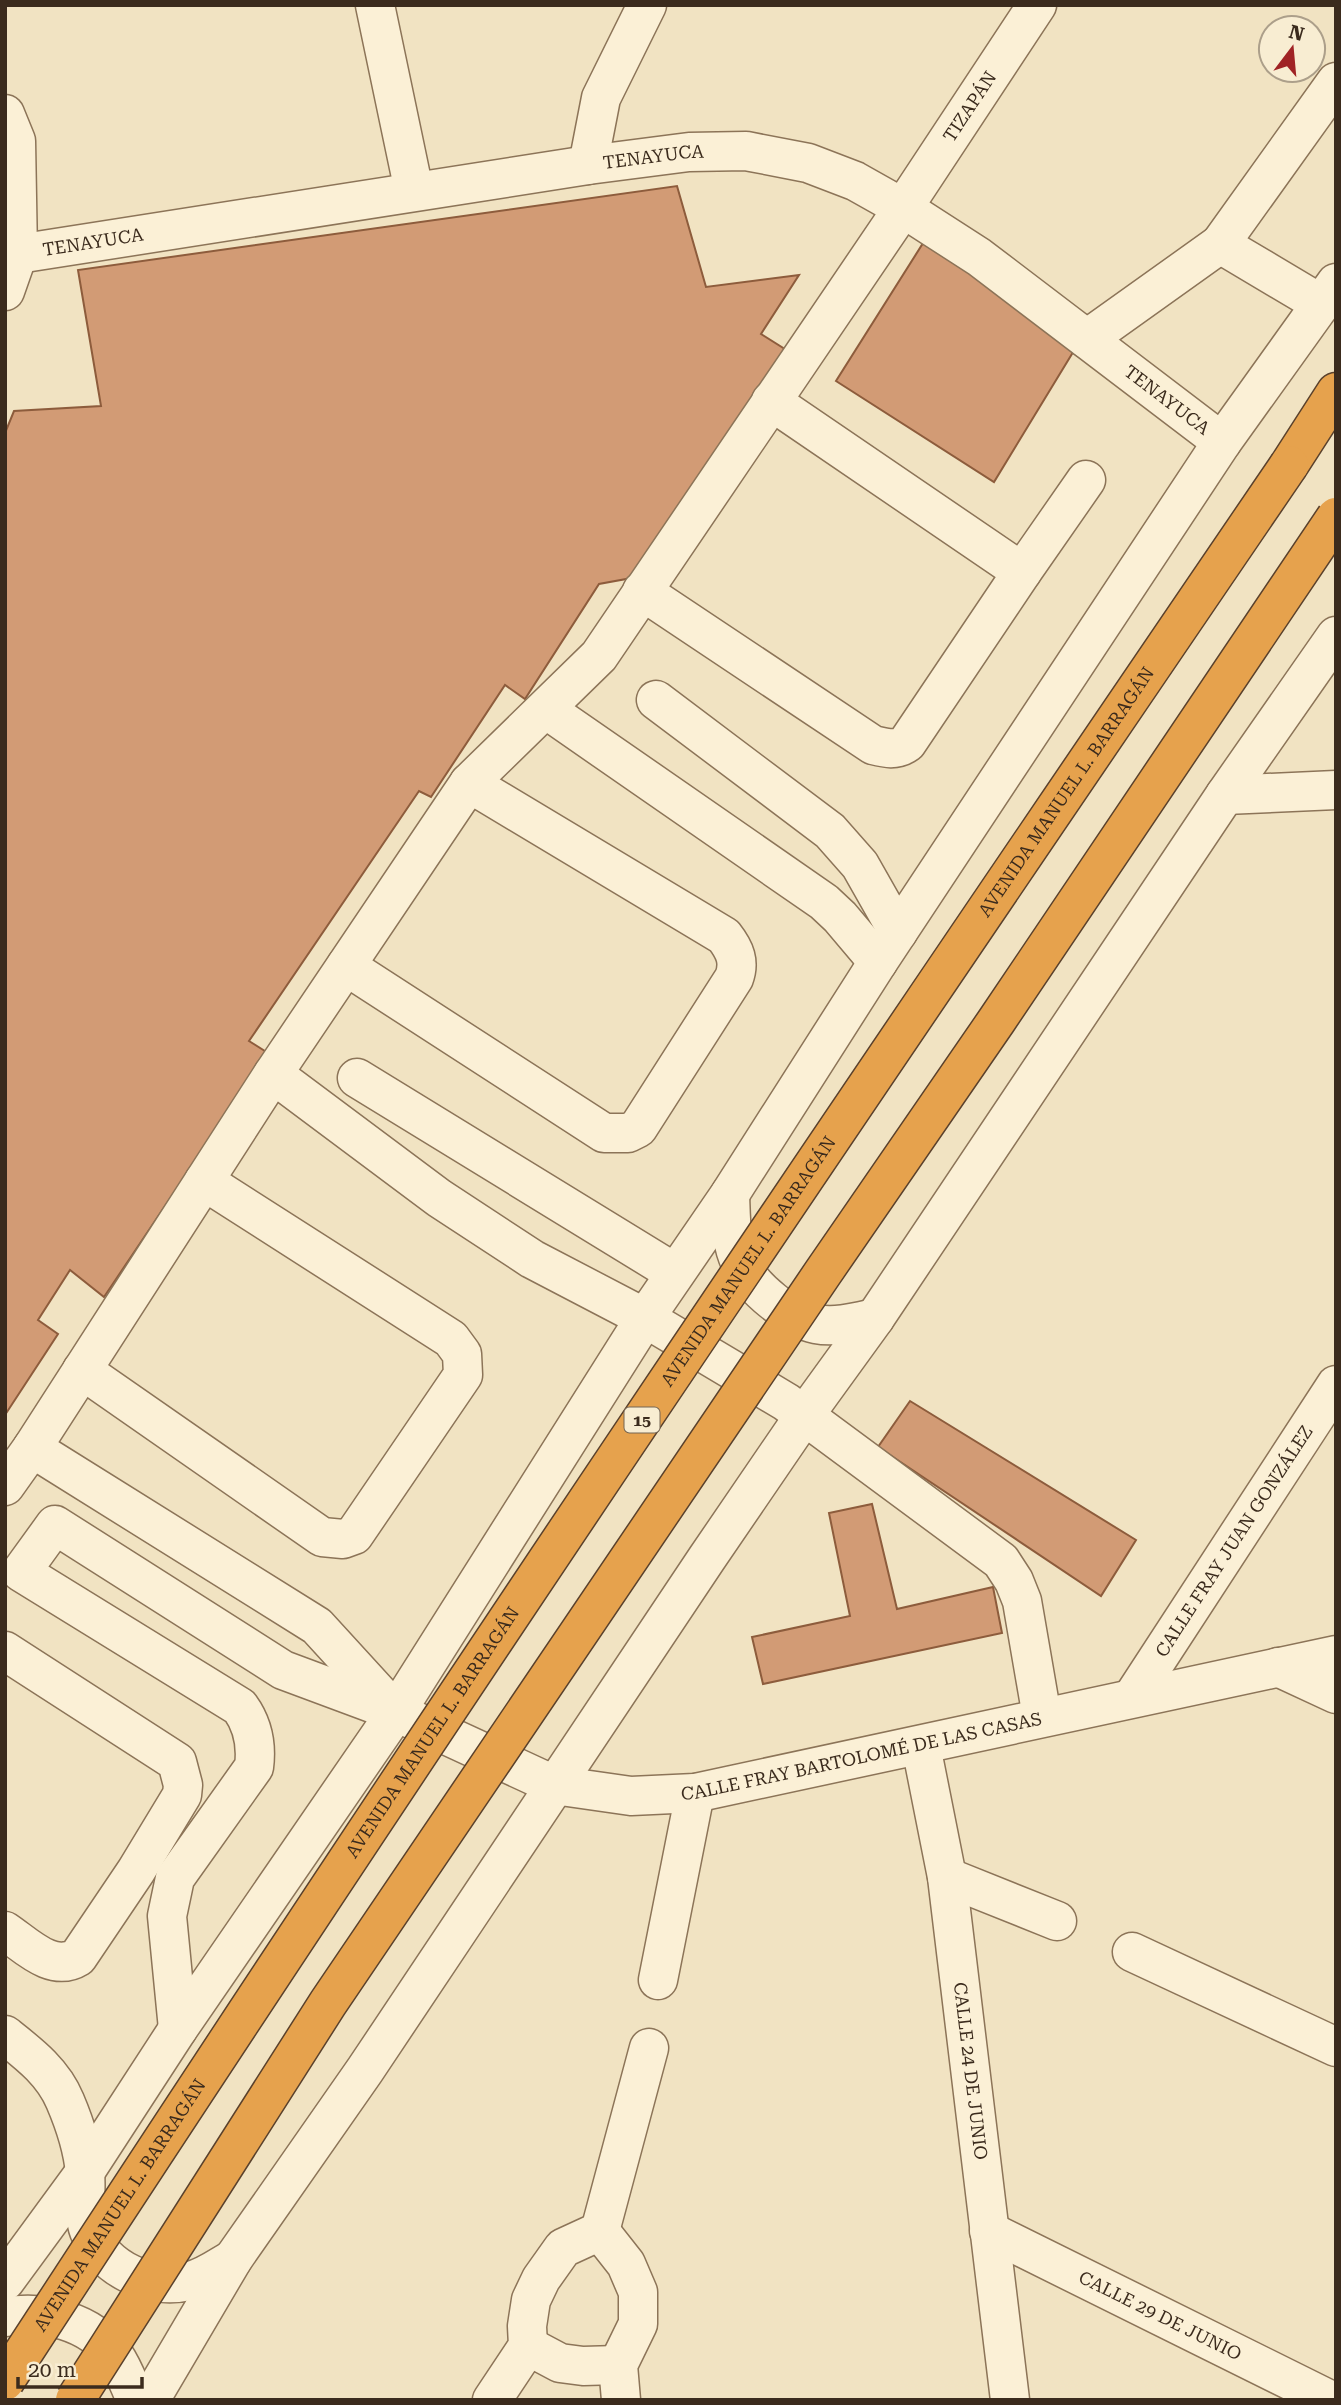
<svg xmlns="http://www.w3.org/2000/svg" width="1341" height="2405" font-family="'Roboto Serif',serif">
  <rect width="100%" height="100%" fill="#f1e3c2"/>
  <!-- building -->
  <path fill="#d29b75" stroke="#8d5c3c" stroke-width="2" d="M677 186 706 287 799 275 761 334 788 351 637 577 599 584 525 699 505 685 431 797 419 791 249 1041 268 1053 104 1297 70 1270 38 1320 58 1334 5 1415V433L14 411 101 406 78 270Z
    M925 240 1078 344 994 482 836 381Z
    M910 1401 1136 1540 1101 1596 878 1447Z
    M872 1504 897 1609 993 1587 1002 1633 763 1684 752 1637 850 1616 829 1513Z"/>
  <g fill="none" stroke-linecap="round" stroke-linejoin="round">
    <!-- minor casing -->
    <g stroke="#8c7458" stroke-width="41">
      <g id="minor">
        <path d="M375 5 414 191"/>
        <path d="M5 114 16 141 18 254 5 291"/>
        <path d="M588 165 601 98 647 5"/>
        <path id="s1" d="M5 256 588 165 689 152 746 151 808 163 855 181 903 208 979 257 1222 442"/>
        <path d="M1321 304 1220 244 1336 82"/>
        <path d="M1087 339 1220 244"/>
        <path d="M1022 572 1086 480"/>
        <path d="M642 591 873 745C885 748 896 751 907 743L1022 572 771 401"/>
        <path d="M656 700 830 831 860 865 898 932"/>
        <path d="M547 710 824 902 840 917 878 962"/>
        <path d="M1225 795 1336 790"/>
        <path d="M346 966 604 1133H628L638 1128 734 978C740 962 735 950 724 936L469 783"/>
        <path d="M273 1074 439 1198 532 1259 645 1318 786 1402 1001 1561 1014 1581 1022 1601 1042 1717"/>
        <path d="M357 1078 675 1273"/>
        <path d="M730 1194C731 1217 730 1243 741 1264 752 1288 790 1319 816 1324 835 1328 857 1322 875 1318"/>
        <path d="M82 1370 322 1537 343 1539 354 1535 463 1375 462 1354 451 1339 204 1181"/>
        <path d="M32 1448 317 1626 392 1708"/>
        <path id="s2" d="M5 1486 32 1448 273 1074 469 783 599 656 903 208 1037 5"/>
        <path d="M5 1651 177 1762 183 1785 182 1795 136 1871 78 1957C52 1973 26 1945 5 1931"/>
        <path d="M1278 1667 1336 1694"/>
        <path id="s3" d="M1132 1698 1336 1385"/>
        <path id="s4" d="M921 1746 947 1877 1010 2400"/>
        <path d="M947 1877 1057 1921"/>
        <path d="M1132 1952 1336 2047"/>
        <path d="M658 1980 695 1793"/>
        <path id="s5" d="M178 2029 167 1916 175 1878 254 1767C257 1744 253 1725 240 1707L21 1572 55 1525 283 1670 396 1712 554 1785 631 1796 695 1793 1336 1655"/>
        <path d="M5 2035C29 2054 53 2072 65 2101 74 2122 83 2150 85 2173 87 2192 82 2212 89 2231 105 2270 150 2290 190 2281 206 2277 219 2267 233 2259"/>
        <path d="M600 2231 626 2264 638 2292V2324L618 2365 621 2400"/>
        <path id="s6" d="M989 2231 1330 2400"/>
        <path d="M5 2281 85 2172 178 2029 396 1712 645 1318 730 1194 878 962 1222 442 1336 283"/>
        <path d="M5 2317C43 2310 91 2321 114 2355 124 2369 129 2385 136 2400"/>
        <path d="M528 2346 560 2363 583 2366 618 2365"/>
        <path d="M150 2400 233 2259 365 2070 707 1558 804 1416 875 1318 1225 795 1336 636"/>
        <path d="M492 2400 528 2346 527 2326 531 2300 541 2279 563 2248 600 2231 649 2048"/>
      </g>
    </g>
    <!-- highway casing -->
    <g stroke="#5a412c" stroke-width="41">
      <path id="highway" d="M1289 465 1336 392"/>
    </g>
    <!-- minor -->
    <use href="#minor" stroke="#fbf0d6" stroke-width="38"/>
    <!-- highway -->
    <use href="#highway" stroke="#e6a24d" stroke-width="38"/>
    <!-- highway-bridge casing -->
    <g stroke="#5a412c" stroke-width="41" stroke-linecap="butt">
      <g id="highway-bridge">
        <path id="s7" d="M5 2381C424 1737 856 1100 1289 465"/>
        <path d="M75 2400 328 2003 822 1274 997 1020 1336 517"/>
      </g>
    </g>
    <!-- highway-bridge -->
    <use href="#highway-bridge" stroke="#e6a24d" stroke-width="38"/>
  </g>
  <g text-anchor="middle" stroke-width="7" stroke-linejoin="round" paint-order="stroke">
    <!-- shield labels -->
    <rect fill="#f8edd2" stroke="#746553" stroke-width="2" x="624.5" y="1407.5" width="35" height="25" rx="5"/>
    <g font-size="16" font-weight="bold" fill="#3b2b1d">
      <text x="642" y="1426">15</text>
    </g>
    <!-- street labels -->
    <g font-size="18" fill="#3b2b1d" stroke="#f8edd2">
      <text dy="6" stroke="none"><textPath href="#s2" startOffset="1687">TIZAPÁN</textPath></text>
      <text dy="6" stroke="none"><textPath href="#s1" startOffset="656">TENAYUCA</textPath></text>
      <text dy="6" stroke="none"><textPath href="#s1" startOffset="89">TENAYUCA</textPath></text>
      <text dy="6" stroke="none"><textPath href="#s1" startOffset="1244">TENAYUCA</textPath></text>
      <text dy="6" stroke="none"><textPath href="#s7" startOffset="1911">AVENIDA MANUEL L. BARRAGÁN</textPath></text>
      <text dy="6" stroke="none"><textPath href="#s7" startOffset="1344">AVENIDA MANUEL L. BARRAGÁN</textPath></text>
      <text dy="6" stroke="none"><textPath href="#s3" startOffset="187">CALLE FRAY JUAN GONZÁLEZ</textPath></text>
      <text dy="6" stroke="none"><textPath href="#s7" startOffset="777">AVENIDA MANUEL L. BARRAGÁN</textPath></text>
      <text dy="6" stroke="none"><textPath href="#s5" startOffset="1544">CALLE FRAY BARTOLOMÉ DE LAS CASAS</textPath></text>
      <text dy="6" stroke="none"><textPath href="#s4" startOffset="329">CALLE 24 DE JUNIO</textPath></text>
      <text dy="6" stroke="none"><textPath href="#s7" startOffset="210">AVENIDA MANUEL L. BARRAGÁN</textPath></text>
      <text dy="6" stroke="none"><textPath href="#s6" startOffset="191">CALLE 29 DE JUNIO</textPath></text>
    </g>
  </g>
  <!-- border -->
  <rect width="1341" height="2405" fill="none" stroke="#3b2b1d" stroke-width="14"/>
  <!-- north arrow -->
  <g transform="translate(1292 49) rotate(16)"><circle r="33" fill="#f8edd2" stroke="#ac9f8a" stroke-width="2"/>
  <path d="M0-5L12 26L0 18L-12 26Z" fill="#a02325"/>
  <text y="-10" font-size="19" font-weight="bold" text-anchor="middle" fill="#3b2b1d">N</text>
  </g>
  <!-- scale -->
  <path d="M18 2377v10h124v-10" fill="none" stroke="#3b2b1d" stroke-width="3.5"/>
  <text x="28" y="2377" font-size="21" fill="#3b2b1d" stroke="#f8edd2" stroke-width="5" paint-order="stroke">20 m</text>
</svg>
